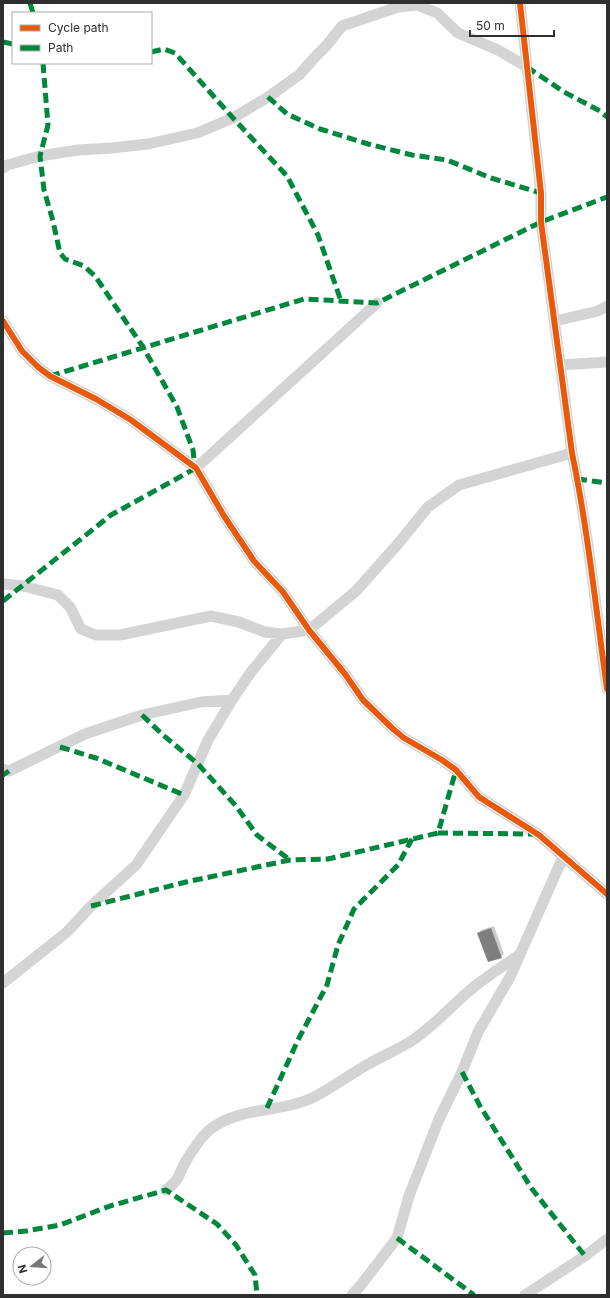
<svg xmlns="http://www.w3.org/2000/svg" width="610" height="1298" font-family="Inter,sans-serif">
  <rect width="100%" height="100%" fill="#fff"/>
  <!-- shadow -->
  <path fill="#0003" d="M494 926 504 954 501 957 479 933 481 930Z"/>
  <!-- building -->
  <path fill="#7f7f7f" d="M491 928 502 958 488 962 477 933Z"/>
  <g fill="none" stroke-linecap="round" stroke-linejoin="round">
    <!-- minor -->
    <path stroke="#d4d4d4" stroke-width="11" d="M520 3 541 193V222L572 453C588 530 596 610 607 689
      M3 168 7 165 40 156 78 150 111 148 148 144 197 133 233 118 268 97 299 75 315 57 327 45 342 26 398 7 417 5 437 13 458 33 498 50 527 67
      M3 321 22 351 38 367 50 376 96 399 131 420 196 468 224 516 254 561 283 592 309 630 345 674 363 700 393 729 404 738 442 760 456 770 479 797 539 835 607 894
      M555 321 598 311 607 306
      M561 365 607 362
      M196 468 377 303
      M3 584 23 586 58 595 70 607 81 629 96 635H120L211 616 239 622 265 632 282 634 309 630 356 591 397 545 428 507 459 485 572 453
      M3 769 9 771 85 734 142 715 201 702 232 700
      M3 983 67 932 91 906 136 865 184 795 208 740 232 700 251 672 282 634
      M166 1190C181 1179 178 1174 186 1161 192 1151 203 1134 212 1128 242 1106 284 1113 316 1096 331 1088 345 1078 360 1069 377 1058 396 1051 413 1040 435 1025 454 1003 475 986 489 975 504 965 519 955
      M352 1295 361 1285 397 1238 409 1196 439 1119 462 1072 478 1032 510 977 563 857
      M525 1295 585 1256 607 1239"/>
    <!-- quiet -->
    <path stroke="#00873e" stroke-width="5" stroke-dasharray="10 5" stroke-linecap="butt" d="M30 3 33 13
      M3 42 13 44
      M151 52 164 49 175 53 233 118 287 176 318 235 341 301
      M43 63 48 125 40 156 44 190 53 221 60 253 65 259 84 266 95 276 143 347 177 407 193 450 194 459 192 464
      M527 67 564 92 600 111 607 117
      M268 97 287 114 320 129 368 144 412 155 447 160 491 178 541 193
      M50 376 304 299 377 303 541 222 607 197
      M577 479 607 483
      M3 601 111 515 196 468
      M142 715 163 735 198 764 236 806 257 835 290 860
      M60 747 96 758 184 795
      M3 775 9 771
      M438 833 535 834
      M91 906 186 882 290 860 328 859 438 833 456 770
      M462 1072 480 1106 532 1189 585 1256
      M267 1108 298 1040 327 985 338 945 354 909 398 865 412 839
      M3 1233 26 1231 60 1225 110 1206 166 1190 217 1224 236 1245 255 1275 257 1295
      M397 1238 474 1295"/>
    <!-- cycleway casing -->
    <g stroke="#fff" stroke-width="8">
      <path id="cycleway" d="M520 3 541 193V222L572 453C588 530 596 610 607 689
        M3 321 22 351 38 367 50 376 96 399 131 420 196 468 224 516 254 561 283 592 309 630 345 674 363 700 393 729 404 738 442 760 456 770 479 797 539 835 607 894"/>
    </g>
    <!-- cycleway -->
    <use href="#cycleway" stroke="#e8590c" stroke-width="6"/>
  </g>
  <!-- border -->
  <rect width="610" height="1298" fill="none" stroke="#2f2f2f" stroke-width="8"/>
  <!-- legend -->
  <rect x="12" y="12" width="140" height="52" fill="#ffffff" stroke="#acacac"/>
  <rect x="20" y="25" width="20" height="6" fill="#e8590c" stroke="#acacac"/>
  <text x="48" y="32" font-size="12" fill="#2f2f2f">Cycle path</text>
  <rect x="20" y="45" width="20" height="6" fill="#00873e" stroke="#acacac"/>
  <text x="48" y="52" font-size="12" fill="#2f2f2f">Path</text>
  <!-- north arrow -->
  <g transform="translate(32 1266) rotate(253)"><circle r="19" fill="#ffffff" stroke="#acacac"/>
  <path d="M0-3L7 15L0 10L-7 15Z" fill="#787878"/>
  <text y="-6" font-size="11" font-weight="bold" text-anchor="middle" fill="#2f2f2f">N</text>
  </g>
  <!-- scale -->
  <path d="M470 30v6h84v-6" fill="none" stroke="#2f2f2f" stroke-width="2"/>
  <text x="476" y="30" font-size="12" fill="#2f2f2f" stroke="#ffffff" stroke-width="3" paint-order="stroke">50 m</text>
</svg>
